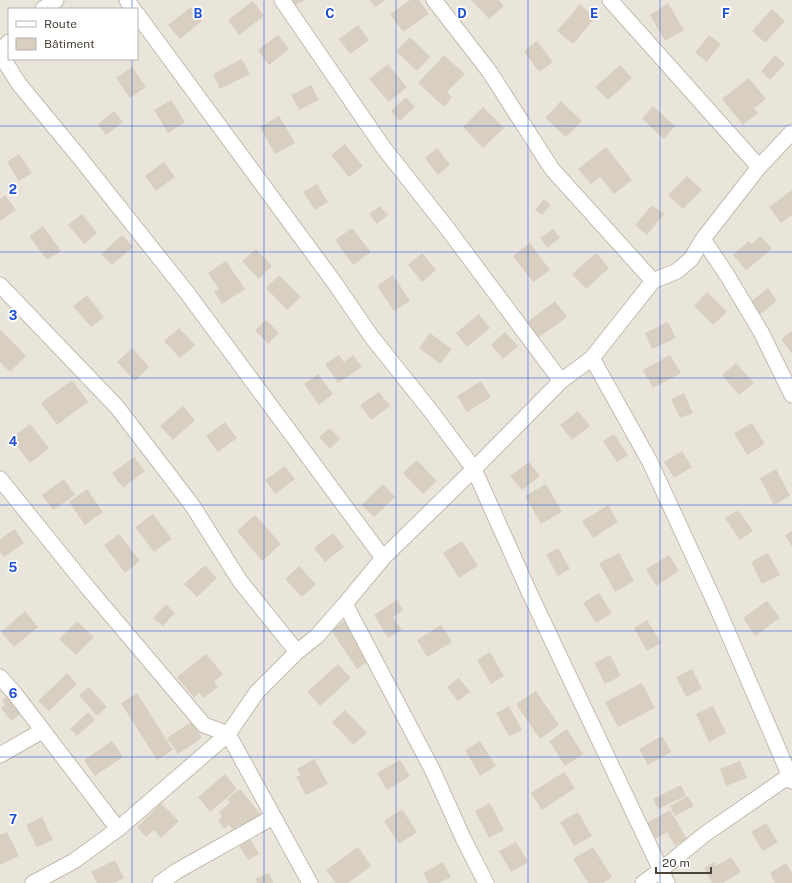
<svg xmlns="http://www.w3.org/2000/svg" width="792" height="883" font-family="'Public Sans',sans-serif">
  <rect width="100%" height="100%" fill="#f6f3ec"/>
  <!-- residential -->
  <path fill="#eae5da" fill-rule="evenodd" d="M0 0H792V883H0ZM9 9H137V59H9Z"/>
  <!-- building -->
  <path fill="#d8cfc1" d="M293 0H305L295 5Z
    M370 0H386L375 7Z
    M410 0H419L429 14 403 32 390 14Z
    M471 0H499L504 6 489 19Z
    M253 1 264 16 239 35 228 20Z
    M668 3 684 30 665 41 650 15Z
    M580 4 595 18 573 44 557 31Z
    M191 7 202 21 180 39 168 25Z
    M772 9 785 21 765 43 752 31Z
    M358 25 369 40 350 54 339 39Z
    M278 35 289 49 269 65 258 50Z
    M709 35 721 44 707 62 695 53Z
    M410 37 430 57 417 71 396 51Z
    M537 41 553 62 539 72 524 51Z
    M444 55 465 74 447 92 452 97 444 107 418 83Z
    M775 55 785 64 770 80 761 71Z
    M242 59 250 74 220 89 213 74Z
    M388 64 407 87 389 102 369 79Z
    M620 65 632 78 608 100 595 87Z
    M132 67 146 87 130 98 116 78Z
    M749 78 766 99 754 108 758 113 743 125 722 99Z
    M311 85 319 100 299 110 291 95Z
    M406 97 415 107 400 121 391 111Z
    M171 100 185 122 168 133 154 110Z
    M561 101 582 121 566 137 545 118Z
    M653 106 675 126 664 139 642 119Z
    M483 107 504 128 483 148 463 127Z
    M114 111 123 122 106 135 98 124Z
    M279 116 295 143 275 154 260 127Z
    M345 144 363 166 349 177 331 155Z
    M606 147 632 180 614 194 600 177 591 184 578 169Z
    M437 148 450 165 438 175 425 158Z
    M19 154 32 173 19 181 7 162Z
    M164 162 175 177 156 191 145 176Z
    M687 176 702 190 683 209 668 195Z
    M317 184 328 202 315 210 303 192Z
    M792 190V215L781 223 769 207Z
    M5 195 16 210 0 221V199Z
    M544 199 551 205 542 215 535 210Z
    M652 205 664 214 647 235 635 225Z
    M380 206 388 215 377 224 369 214Z
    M82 214 97 233 84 244 68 225Z
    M43 226 61 251 47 260 29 236Z
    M352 228 371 252 353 265 335 240Z
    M553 229 560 238 547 248 540 238Z
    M122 235 133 247 112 265 101 254Z
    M761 236 772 249 746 270 733 255 749 241 751 244Z
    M530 243 550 270 533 282 513 256Z
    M256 249 272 266 259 279 242 261Z
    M422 253 436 270 422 282 408 265Z
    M596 253 609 268 586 289 572 274Z
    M226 261 245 289 222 304 214 292 219 289 208 273Z
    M279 275 301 297 287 310 266 288Z
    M393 275 410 301 394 311 377 286Z
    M768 288 777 301 759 315 749 303Z
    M707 292 727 312 713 325 694 306Z
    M87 295 104 317 91 327 73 306Z
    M555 301 567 317 538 338 526 323Z
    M479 314 490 328 467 347 456 333Z
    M266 320 279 333 268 344 255 330Z
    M668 322 676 338 652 349 645 333Z
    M179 328 195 345 180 358 164 341Z
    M0 329 26 356 10 372 0 362Z
    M792 331V354L781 339Z
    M505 332 518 346 503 359 491 345Z
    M430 333 452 349 440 364 419 348Z
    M132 348 149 367 135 381 117 362Z
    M339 355 344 362 353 355 362 367 338 383 325 364Z
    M670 355 681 373 653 388 643 370Z
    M736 363 754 383 739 395 722 375Z
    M318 374 333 394 319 405 304 384Z
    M72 380 88 402 57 425 41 403Z
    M481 381 491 397 467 412 457 396Z
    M379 392 390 406 371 420 360 405Z
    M684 393 693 413 680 418 671 399Z
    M183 406 195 420 173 440 160 426Z
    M578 411 590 426 572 440 560 425Z
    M225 422 237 438 218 452 206 436Z
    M752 423 765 444 747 455 734 433Z
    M30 424 49 448 30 463 11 438Z
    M330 428 340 439 330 449 319 437Z
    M614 434 628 455 617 462 603 441Z
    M682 451 692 467 674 478 664 462Z
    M134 457 145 471 123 488 112 473Z
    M417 460 437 481 423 494 403 473Z
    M529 462 540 476 522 490 510 476Z
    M285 466 295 479 275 494 265 480Z
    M776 469 790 496 774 505 760 478Z
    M64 479 75 495 53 510 42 495Z
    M383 484 395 497 374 517 362 505Z
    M546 484 562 512 541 524 525 496Z
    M87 489 103 512 85 525 69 502Z
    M608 505 618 522 593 538 582 521Z
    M738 510 753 531 740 540 725 518Z
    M153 514 172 539 154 552 135 527Z
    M255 515 281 544 262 561 237 531Z
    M15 529 24 543 4 557 0 552V539Z
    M792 531V547L785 535Z
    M333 533 344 547 325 562 314 548Z
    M119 534 140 561 125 573 104 545Z
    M462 541 478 566 459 578 443 553Z
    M558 548 570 569 558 576 546 555Z
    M619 553 634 581 615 592 599 563Z
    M768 553 780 575 762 584 751 562Z
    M669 555 679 571 656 586 646 569Z
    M205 565 217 578 197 597 184 584Z
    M299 566 316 584 302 597 285 579Z
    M599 593 612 613 596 623 583 603Z
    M397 600 403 610 393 617 402 630 388 638 374 615Z
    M767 601 780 618 755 636 743 618Z
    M166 604 175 613 163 626 153 618Z
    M25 611 38 627 14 647 1 632Z
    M647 620 661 643 647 651 634 628Z
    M77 621 94 637 76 655 59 639Z
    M344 621 371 660 357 669 331 630Z
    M441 625 452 642 427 657 417 640Z
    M490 652 504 676 491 684 477 660Z
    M206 654 223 674 214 682 218 687 203 698 199 693 194 698 177 677Z
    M610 655 621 676 605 684 594 663Z
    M338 664 351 678 320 706 307 692Z
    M692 669 702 689 686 697 676 677Z
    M67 673 77 684 49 711 38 701Z
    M459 678 470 692 458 701 447 687Z
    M642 683 655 708 618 727 605 702Z
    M89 687 107 707 97 716 79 695Z
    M536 691 559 725 540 739 516 704Z
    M137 693 173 750 157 760 121 703Z
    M10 695 23 712 11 721 1 708 5 705 2 700Z
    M509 706 522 730 509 736 496 713Z
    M713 706 726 733 709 742 696 714Z
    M345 710 367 733 353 745 332 722Z
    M88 712 95 720 77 736 70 729Z
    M191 722 202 738 178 754 167 738Z
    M567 729 583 754 565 766 549 741Z
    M662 736 671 752 648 765 639 749Z
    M112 741 123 757 95 776 84 760Z
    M480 741 496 766 480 776 465 750Z
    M314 759 328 784 306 795 296 777 301 775 297 769Z
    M400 760 410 776 387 790 377 773Z
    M740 761 747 778 726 786 720 769Z
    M564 772 575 788 542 810 531 793Z
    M225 774 237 789 210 812 198 797Z
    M681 785 686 796 658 809 653 799Z
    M240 789 261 815 243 830 239 825 233 830 229 825 224 829 218 821 222 817 219 812 230 803 227 799Z
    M688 796 694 806 675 816 670 806Z
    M161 803 179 821 161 838 154 830 146 837 137 827Z
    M490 803 504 830 489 838 475 811Z
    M402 809 417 832 399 844 384 821Z
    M670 810 687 839 675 846 667 832 656 838 647 823Z
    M578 812 592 836 574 846 560 822Z
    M42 817 53 840 37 847 26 825Z
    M766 823 778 842 763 851 751 832Z
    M7 832 19 856 0 865V835Z
    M250 839 259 854 248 860 239 846Z
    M516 842 528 862 511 872 499 851Z
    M358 847 371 866 348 883H336L326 870Z
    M593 847 612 877 603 883H588L573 859Z
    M731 857 741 872 723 883H712L704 868 714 862 716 866Z
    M115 860 124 878 114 883H97L91 872Z
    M443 862 451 877 439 883H428L423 873Z
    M786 863 792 873V883H775L770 873Z
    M269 873 273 883H257L255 879Z"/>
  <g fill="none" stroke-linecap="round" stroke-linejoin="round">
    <!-- street casing -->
    <g stroke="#c2bbae" stroke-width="17">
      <path id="street" d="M127 0 133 9
        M282 0 383 147 447 228 561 381
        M434 0 489 71 552 169 653 281
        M610 0 759 167
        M43 9 56 0
        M137 14 334 282 371 336 430 410 474 469 530 594 667 883
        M0 51 9 42
        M0 54 19 84 80 158 188 294 383 558
        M703 239 727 275 761 332 792 395
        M0 285 117 407 192 505 240 581 297 652
        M592 358 650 462 716 605 792 781
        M0 479 88 588 204 725 228 734 310 883
        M345 604 432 769 464 840 486 883
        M0 677 15 694 118 829
        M0 755 42 731
        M33 883 74 861 118 829 228 734 257 692 297 652 317 636 345 604 383 558 474 469 561 381 592 358 653 281 677 271 691 259 703 239 759 167 792 132
        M160 883 177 871 273 817
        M643 883 661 870 705 834 792 774"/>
    </g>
    <!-- street -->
    <use href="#street" stroke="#fff" stroke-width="15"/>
  </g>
  <!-- grid -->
  <path fill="none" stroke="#1d4ed8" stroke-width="1" stroke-opacity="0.55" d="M132 0V9M264 0V883M396 0V883M528 0V883M660 0V883M132 59V883M0 126H792M0 252H792M0 378H792M0 505H792M0 631H792M0 757H792"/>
  <g font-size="13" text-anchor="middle" font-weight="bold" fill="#1d4ed8" stroke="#fff" stroke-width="3.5" stroke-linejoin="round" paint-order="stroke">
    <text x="198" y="18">B</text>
    <text x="330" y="18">C</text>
    <text x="462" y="18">D</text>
    <text x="594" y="18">E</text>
    <text x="726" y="18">F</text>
    <text x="13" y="194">2</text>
    <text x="13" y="320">3</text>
    <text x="13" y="446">4</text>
    <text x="13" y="572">5</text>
    <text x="13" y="698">6</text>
    <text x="13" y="824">7</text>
  </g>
  <!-- legend -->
  <rect x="8" y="8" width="130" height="52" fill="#ffffff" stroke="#b7b4b0"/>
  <rect x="16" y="21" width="20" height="6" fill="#ffffff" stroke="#b7b4b0"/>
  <text x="44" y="28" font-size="12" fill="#4b4439">Route</text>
  <rect x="16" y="38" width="20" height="12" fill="#d8cfc1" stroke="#b7b4b0"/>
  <text x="44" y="48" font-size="12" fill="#4b4439">Bâtiment</text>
  <!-- scale -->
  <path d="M656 867v6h55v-6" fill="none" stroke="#4b4439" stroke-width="2"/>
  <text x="662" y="867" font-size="12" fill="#4b4439" stroke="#ffffff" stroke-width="3" paint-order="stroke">20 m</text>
</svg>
